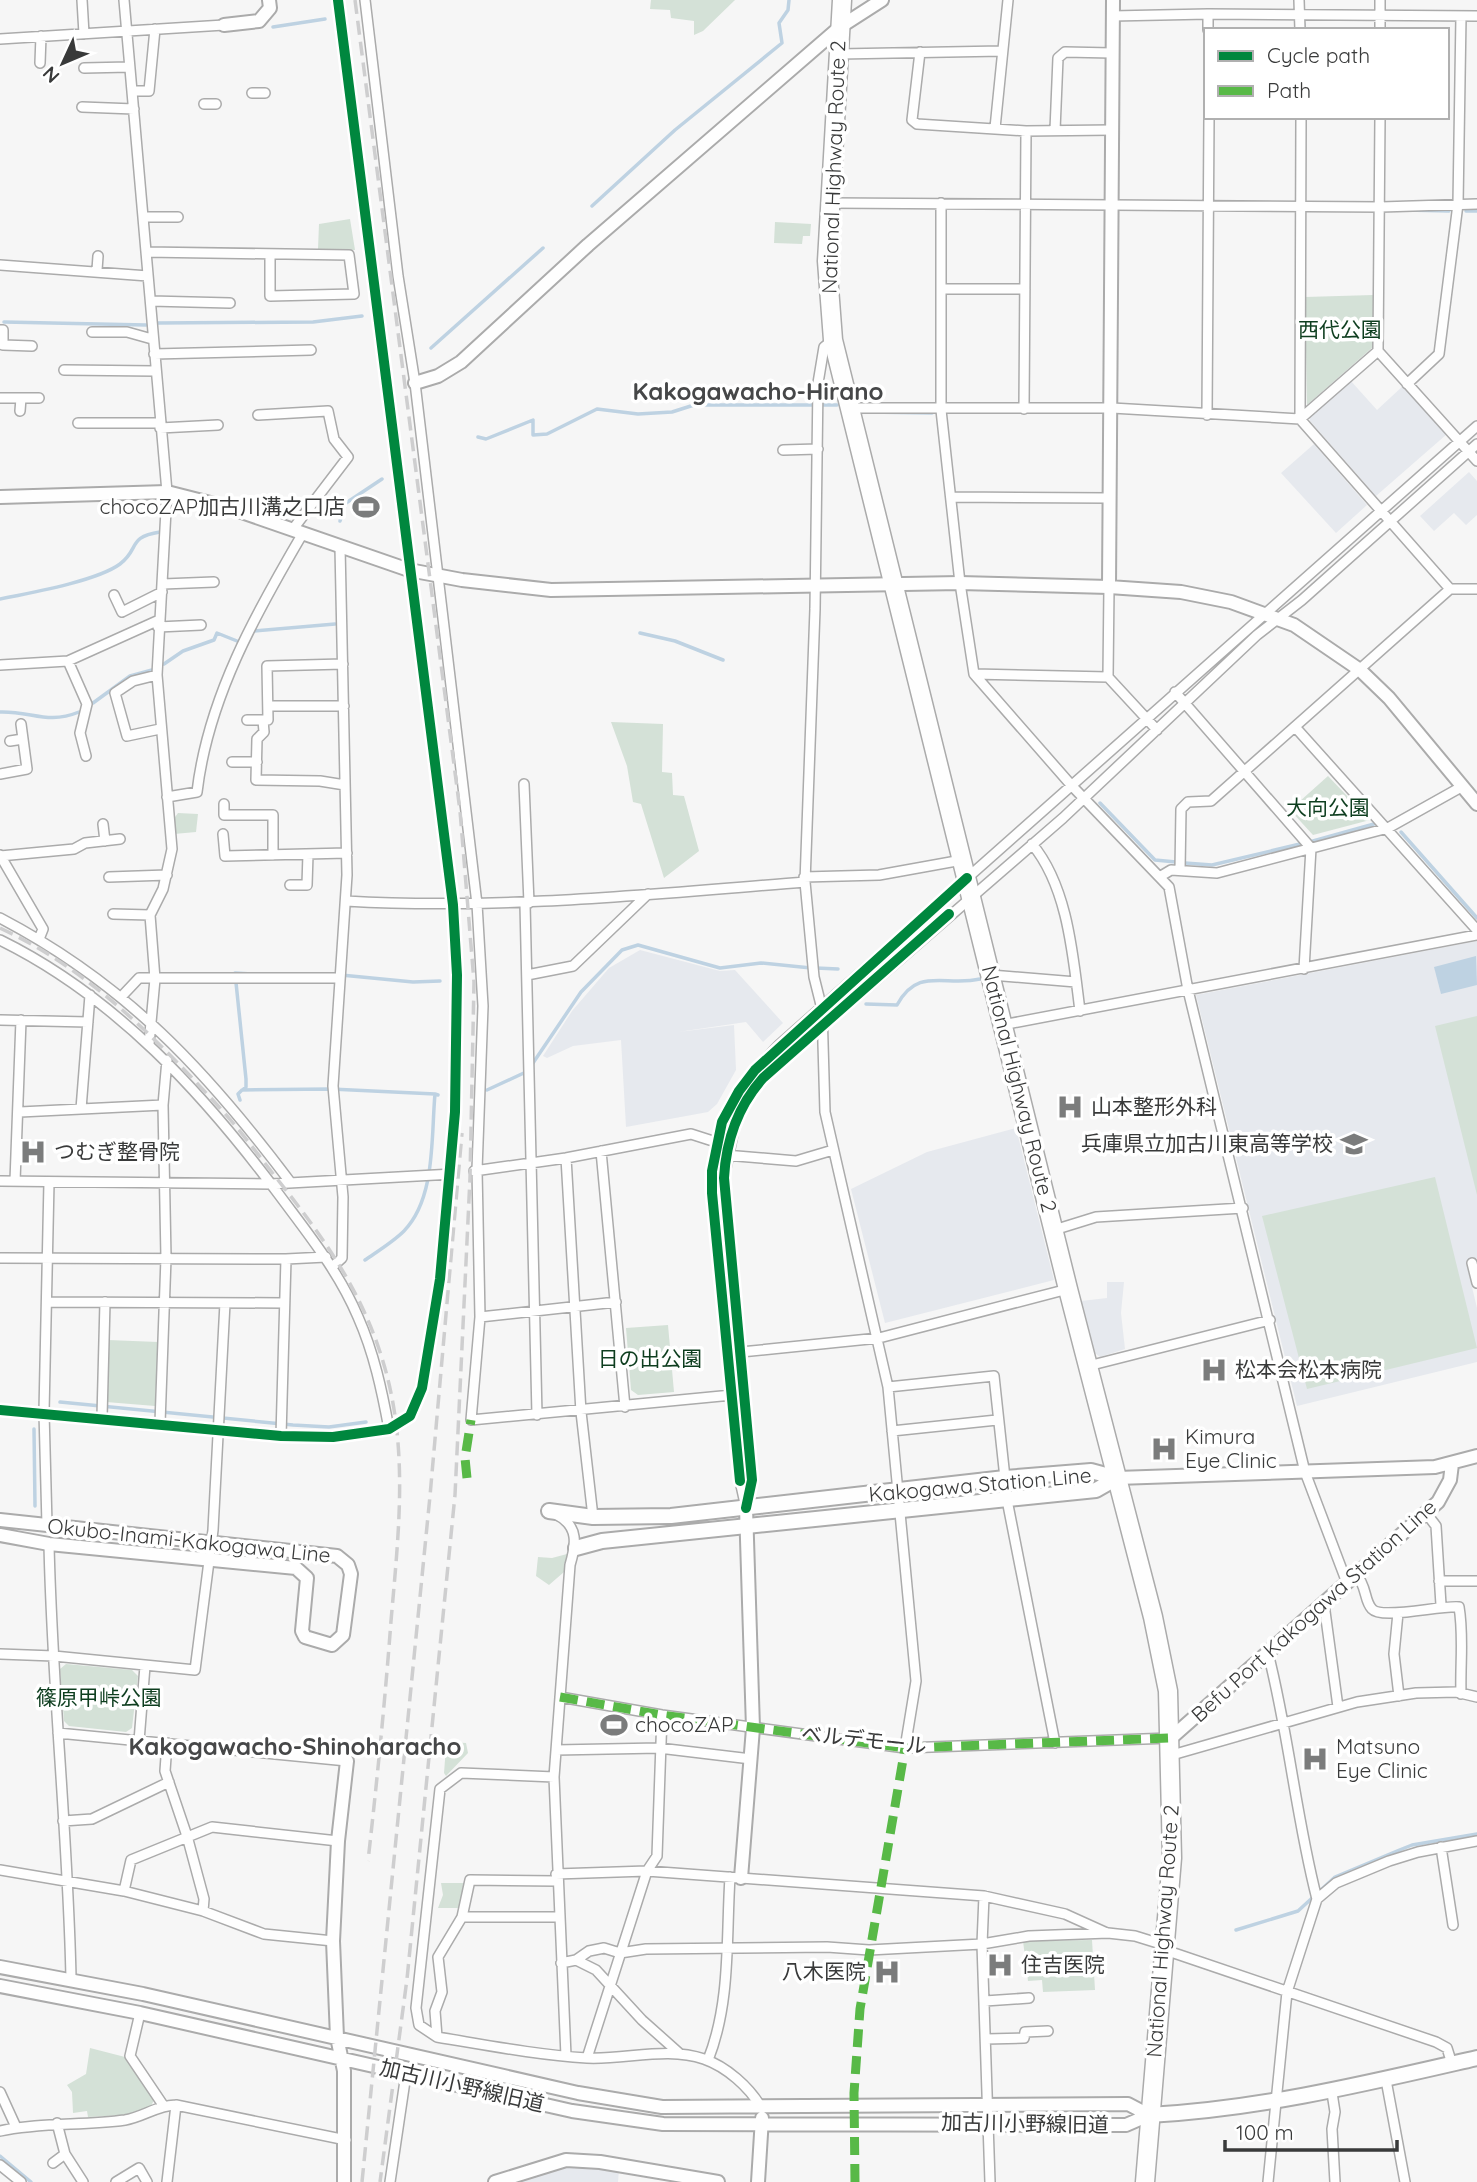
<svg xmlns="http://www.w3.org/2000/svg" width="1477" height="2182" font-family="Quicksand,'Noto Sans JP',sans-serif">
  <rect width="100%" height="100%" fill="#f6f6f6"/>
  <!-- built -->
  <path fill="#e6e9ee" d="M1350 380 1377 410 1404 385 1447 434 1376 496 1310 421V415Z
    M1314 444 1367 505 1336 533 1281 473Z
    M1469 472 1477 481V515L1466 525 1454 513 1434 531 1420 516Z
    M1477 941V1258L1466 1262 1477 1308V1362L1297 1406 1196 995Z
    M640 950 720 971 735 970 783 1023 763 1042 746 1022 678 1032 734 1025 736 1070 717 1104 708 1112 626 1127 621 1040 573 1046 547 1058 543 1056 572 1011 609 968Z
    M1016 1128 1054 1280 885 1323 851 1189 927 1152Z
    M1107 1282H1124L1121 1313 1125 1349 1100 1357 1095 1353 1081 1301 1107 1298Z
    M573 2166 619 2169 618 2182H511L525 2174Z"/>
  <!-- green -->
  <path fill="#d4e1d7" d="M651 0H735L703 31 694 35V21L671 18 670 10 650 9Z
    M350 219 355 250 318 249 319 224Z
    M775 222 811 224 810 236H803L802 244 774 243Z
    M1373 295V347L1307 405 1305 297Z
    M611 722 663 724 662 772 672 773 673 795 684 796 699 851 664 878 641 804 633 802 627 766Z
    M1328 776 1370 820 1313 835 1290 810Z
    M178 813 198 814 196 832 174 834 173 820Z
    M1477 1016V1195L1435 1026Z
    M1435 1177 1477 1348 1307 1389 1262 1216Z
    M668 1325 674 1392 638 1395 631 1390 626 1328Z
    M108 1340 158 1342 155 1406 106 1402Z
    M567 1554 569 1556 564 1564V1572L549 1585 536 1576 538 1557 552 1558Z
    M66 1664 132 1670 138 1676 132 1728 126 1732 69 1726 64 1721 60 1669Z
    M450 1742 466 1743 468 1753 446 1776 444 1773 446 1747Z
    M441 1883H467L462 1908H438L443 1895Z
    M1092 1940 1095 1990 1043 1992 1042 1980 1028 1981 1023 1941Z
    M90 2048 125 2057 154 2100 151 2106 126 2115 88 2117 87 2111 73 2113 72 2092 67 2085 86 2074Z"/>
  <!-- water -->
  <path fill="#bed2e2" d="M1476 956 1477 985 1441 994 1434 967Z"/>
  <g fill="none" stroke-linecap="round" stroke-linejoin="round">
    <!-- stream -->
    <path stroke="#bed2e2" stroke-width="3.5" d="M273 27 325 19
      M1304 30V24
      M592 206 675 130 782 43 779 23 788 10 789 0
      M1406 210 1449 211
      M1466 211H1477
      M4 322 146 325
      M158 323 313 322 362 316
      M431 348 543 248
      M867 412 932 413
      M478 437 486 439 533 420V435L547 434 597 409 638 414 672 412 694 405H837
      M340 521 346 503 382 479
      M0 599C30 593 97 581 120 564 140 549 127 537 160 532
      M254 631 335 624
      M640 633 675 641 723 660
      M164 664 183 651 214 640 217 633 237 641
      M93 703 130 676 152 670
      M0 712C32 711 47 725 79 712
      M1100 803 1155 860 1176 862
      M1401 832 1477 918
      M1313 841 1374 824
      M1185 863 1212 865 1300 844
      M816 968 838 969
      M341 975 413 982 440 981
      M866 1004 897 1005C918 966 945 987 980 979
      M531 1066 581 992 622 950 638 945 720 968 761 963 811 968
      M487 1090 526 1072
      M241 1091 246 1087V1079L235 973 252 974
      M240 1100 238 1094 242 1090 331 1089 435 1094
      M365 1260C378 1251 393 1242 404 1231 436 1198 431 1137 435 1094L438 1095
      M60 1402 293 1425 329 1427 366 1422
      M34 1429 35 1506
      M1236 1930 1298 1911 1335 1877 1397 1851 1412 1845 1477 1834
      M0 2156 31 2182"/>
    <!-- street casing -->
    <g stroke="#ababab" stroke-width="12">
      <path id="street" d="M82 0 84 34
        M124 0 167 492 157 675 172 849 163 889 150 915 155 979 149 1044
        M365 0 398 276 415 383 477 904 483 1006 477 1170 480 1317 471 1420 732 1395
        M1299 0 1300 30
        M1208 14V30
        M1112 16 1208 14 1477 16
        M1380 30V0
        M0 39 224 25
        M920 52 912 120 917 124 1026 131 1113 130
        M839 54 1002 51
        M40 63 41 36
        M84 68 129 67
        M132 91H149L155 29
        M252 93H265
        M204 104H216
        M82 107 134 109
        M1301 117 1300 419 1450 589
        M1380 117 1378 351 1477 461
        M995 128 1008 0
        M1055 130 1058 58 1065 52 1112 53
        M831 203 1381 207 1477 204
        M941 203V410L960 583 974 674 1072 786 1169 887 1188 990 1305 1472 1347 1583
        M143 217H178
        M146 252 349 255 354 294 270 296V255
        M0 265 148 276
        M97 270 98 256
        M941 289H1025
        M151 301 230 303
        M0 330H3V345L32 346
        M92 332H127L152 339
        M833 340 824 347 818 383 815 609 805 882 814 977 822 1009 825 1112 888 1387 916 1681 905 1748
        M154 354 311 350
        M64 370 155 371
        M1407 384 1439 354 1458 204 1461 16
        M0 398H39
        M852 408H1112L1300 419 1378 351
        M1024 409 1026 131
        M20 411 21 398
        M258 415 328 411 334 439 348 457 293 529
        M1207 415 1209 117
        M78 423H160
        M160 428 218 425
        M783 450 818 449
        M951 497 1110 498
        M163 584 214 582
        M1109 587 1108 677 1157 730
        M114 595 122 612 162 592
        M158 627 201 625
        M68 661 87 704 80 733 86 756
        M0 665 68 661 159 620
        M974 674 1108 677
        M157 675 133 681 115 693 127 736 160 729
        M1175 692 1311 848 1304 969
        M268 706H344
        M247 720H268L267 666 343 664
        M263 720 264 732 257 739 256 780 320 781 345 785
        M1296 728 1477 930
        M10 741 23 739
        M232 762H257
        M0 774 27 769 21 724
        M524 784 529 903
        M167 797 197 792C208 698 256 613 303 533
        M224 804V815H273V855
        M103 824 105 841
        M223 834 225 856 347 853
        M1032 844C1068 887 1073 956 1080 1011
        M0 855 43 929 39 939
        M0 856 74 849 85 843 120 839
        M1180 870 1181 809 1188 802 1211 801 1450 589H1477
        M1161 876 1171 870 1217 873 1388 828 1463 786
        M109 877 167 875
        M804 877 879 875 962 860
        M290 885H307L308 854
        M346 901C500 910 652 894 805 882
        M525 904 537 1415
        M113 914 150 915
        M0 918C126 984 206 1070 291 1183
        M0 940C116 997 204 1094 280 1196 309 1235 339 1272 358 1317 374 1353 382 1391 389 1429
        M527 975 573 966 648 894
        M991 975 1076 982
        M122 996 139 978H338
        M0 1020 88 1022
        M1002 1025 1477 935
        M81 1109 90 995
        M20 1112 163 1105
        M601 1151 625 1407
        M725 1155 796 1161 833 1150
        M566 1158 581 1412 593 1517
        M474 1171 566 1158 691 1134 719 1143
        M0 1181 271 1184 453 1174
        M15 1181 21 1020
        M1054 1230 1096 1217 1243 1208
        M0 1258 286 1259
        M1472 1263 1477 1283
        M332 1267 342 1258 343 1197 333 1086 347 875 340 547
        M48 1302 284 1303
        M480 1317 616 1302
        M741 1352 879 1338 1068 1289
        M1088 1366 1270 1320
        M888 1387 994 1376 1005 1478
        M0 1410 281 1436 333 1437 389 1429 410 1416 422 1388 440 1279 455 1112 457 975 453 905 338 0
        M102 1417 105 1302
        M160 1423 166 1258 163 1105 167 1060
        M892 1431 997 1420
        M281 1436 286 1259 326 1257
        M1007 1500 1055 1743
        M747 1503 752 1480 724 1178 735 1124 753 1089 763 1078 1063 818 1257 635 1302 600 1477 444
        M746 1508 740 1481 712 1193C712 1127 734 1091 779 1045L1477 426
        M1426 1513 1436 1526 1441 1605
        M557 1515C579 1526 576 1545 570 1565L554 1777 566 2056
        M47 1525 44 1412 49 1182
        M49 1544C52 1689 68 1833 71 1978
        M1356 1574C1367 1586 1364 1601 1372 1609 1382 1620 1441 1605 1459 1607 1464 1636 1460 1664 1461 1694
        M1439 1581H1477
        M1324 1604 1338 1707
        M1398 1613 1394 1654 1399 1696
        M1268 1653C1289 1735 1296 1818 1317 1899
        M0 1654 54 1656 195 1670 213 1530 225 1303
        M560 1697 662 1715 905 1748 1170 1738
        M58 1733 347 1761
        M139 1741 145 1666
        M167 1743 165 1771 187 1836 204 1899 203 1911
        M556 1750 659 1748 751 1759
        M1172 1755 1357 1702 1416 1693 1456 1692 1477 1697
        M554 1777 461 1773 440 1789 416 2008 419 2025 437 2037C486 2045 537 2055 587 2058 626 2060 667 2046 704 2059 727 2067 749 2087 761 2107
        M63 1821 92 1819 169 1782
        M1441 1847 1453 1925
        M0 1870 124 1891 203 1911 264 1934 333 1941
        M556 1874 647 1871 984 1896 1065 1914 1107 1933
        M124 1891 131 1860 212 1827 338 1841
        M984 1896 982 1944 990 2182
        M462 1917H558
        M576 1960 596 1970 642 2020 679 2053
        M561 1963 576 1960 589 1951 604 1948 620 1953 646 1949 827 1947 869 1950 982 1944 1029 1936 1108 1933 1135 1936 1164 1945 1171 1952 1436 2042 1447 2048 1452 2064
        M985 2001 1029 1998
        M140 2013 130 2056 163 2105
        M437 2037 435 2011 442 1992 438 1957 462 1917 470 1880 557 1881
        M986 2039 1024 2038 1025 2032 1048 2031
        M587 2058 647 1871 657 1856 662 1715
        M708 2060C731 2002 726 1939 730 1877
        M1386 2080 1405 2182
        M0 2092 16 2127
        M1332 2093 1335 2112 1332 2129 1335 2182
        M57 2123 65 2154 83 2182
        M0 2131C41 2122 83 2126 125 2120 143 2117 158 2105 176 2105L346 2140
        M53 2163 65 2154
        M0 2165 21 2182
        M116 2182 139 2168 147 2182
        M167 2182 176 2105
        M390 2182 406 2074
        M1268 2182 1287 1992 1317 1899 1336 1883 1389 1861 1418 1852 1477 1841"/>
    </g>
    <!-- secondary casing -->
    <g stroke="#ababab" stroke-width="16">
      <path id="secondary" d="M224 25 259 21 270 8 269 0
        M415 383 438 376 461 362 588 245 840 27 882 0
        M0 497 167 492 230 508 409 570 462 580 551 590 960 583 1109 587 1181 592 1231 602 1294 625 1360 670 1389 698 1477 804
        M1109 587 1113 0
        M1117 1478 1435 1467 1477 1456
        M0 1520 337 1556 348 1565 351 1574 343 1635 332 1645 305 1637 302 1631 307 1578 296 1568 49 1544 0 1535
        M1171 1738 1438 1502 1450 1480 1452 1464
        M741 1878 753 1728 746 1508
        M0 1967 143 1994 578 2093 662 2107 1128 2104 1149 2115
        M0 1986 140 2013 572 2111 663 2124 1126 2125 1149 2115
        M344 2182V2071L337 2037 333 1941 338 1841 347 1761
        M495 2182 566 2160 600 2162 718 2182
        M758 2182 762 2118"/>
    </g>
    <!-- primary casing -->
    <g stroke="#ababab" stroke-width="18">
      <path id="primary" d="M549 1511 593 1517 671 1516 1005 1478 1091 1471 1117 1478
        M576 1548 602 1541 1096 1490 1117 1478
        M1149 2115C1261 2109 1368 2083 1477 2058"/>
    </g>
    <!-- highway casing -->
    <g stroke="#ababab" stroke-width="21">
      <path id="highway" d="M842 0 827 261 833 340 1068 1289 1153 1617 1168 1691 1172 1858 1145 2182"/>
    </g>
    <!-- street -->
    <use href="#street" stroke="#fefefe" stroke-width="9"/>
    <!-- secondary -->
    <use href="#secondary" stroke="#fefefe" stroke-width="12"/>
    <!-- primary -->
    <use href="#primary" stroke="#fefefe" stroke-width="14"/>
    <!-- highway -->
    <use href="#highway" stroke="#fefefe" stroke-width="18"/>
    <!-- rail -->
    <path stroke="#cececf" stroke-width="3.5" stroke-dasharray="14 7" stroke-linecap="butt" d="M355 0 460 811 474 982 470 1178 455 1495 407 1979 380 2182
      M0 928C88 969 155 1037 220 1108 241 1131 259 1156 278 1180 320 1233 357 1284 379 1349 410 1439 399 1528 391 1621 385 1701 377 1781 368 1861
      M362 2182 430 1496 462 1133"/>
    <!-- quiet -->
    <path stroke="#58b947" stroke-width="9" stroke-dasharray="18 9" stroke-linecap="butt" d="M467 1478 465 1458 471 1420
      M560 1697 662 1715 905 1748 1171 1738
      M855 2182 854 2093 860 2009 905 1748"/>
    <!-- cycleway casing -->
    <g stroke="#fff" stroke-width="15">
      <path id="cycleway" d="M0 1410 281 1436 333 1437 389 1429 410 1416 422 1388 440 1279 455 1112 457 975 453 905 338 0
        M740 1481 712 1193V1171L722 1122 739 1091 755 1070 967 878
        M746 1508 752 1480 724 1178C726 1141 738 1106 763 1078L949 914"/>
    </g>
    <!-- cycleway -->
    <use href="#cycleway" stroke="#00873e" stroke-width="10"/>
  </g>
  <!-- icons -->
  <defs>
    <g id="stadium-bare" transform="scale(2.1)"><path d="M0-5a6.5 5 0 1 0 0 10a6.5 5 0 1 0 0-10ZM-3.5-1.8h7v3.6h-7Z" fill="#7b7c7c" stroke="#fff" stroke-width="2.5" paint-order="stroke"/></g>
    <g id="hospital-bare" transform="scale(2.1)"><path d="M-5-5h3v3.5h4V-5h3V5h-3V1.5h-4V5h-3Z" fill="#7b7c7c" stroke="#fff" stroke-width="2.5" paint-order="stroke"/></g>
    <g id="school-bare" transform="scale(2.1)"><path d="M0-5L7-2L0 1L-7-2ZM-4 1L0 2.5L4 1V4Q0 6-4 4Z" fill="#7b7c7c" stroke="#fff" stroke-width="2.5" paint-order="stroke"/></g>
  </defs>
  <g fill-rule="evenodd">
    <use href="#stadium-bare" x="366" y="507"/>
    <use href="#hospital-bare" x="1070" y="1107"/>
    <use href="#school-bare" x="1354" y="1144"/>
    <use href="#hospital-bare" x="33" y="1152"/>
    <use href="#hospital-bare" x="1214" y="1370"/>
    <use href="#hospital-bare" x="1164" y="1449"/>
    <use href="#stadium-bare" x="614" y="1725"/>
    <use href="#hospital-bare" x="1315" y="1759"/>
    <use href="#hospital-bare" x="1000" y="1965"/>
    <use href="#hospital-bare" x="887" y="1972"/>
  </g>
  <g text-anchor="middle" stroke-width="7" stroke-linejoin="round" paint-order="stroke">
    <!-- street labels -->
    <g font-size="21" fill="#393a3a" stroke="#fff">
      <text transform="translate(834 167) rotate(-88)" y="7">National Highway Route 2</text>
      <text transform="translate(1019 1089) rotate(76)" y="7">National Highway Route 2</text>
      <text transform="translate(980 1485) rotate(-5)" y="7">Kakogawa Station Line</text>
      <text transform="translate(189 1541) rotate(6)" y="7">Okubo-Inami-Kakogawa Line</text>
      <text transform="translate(1314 1611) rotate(-42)" y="7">Befu Port Kakogawa Station Line</text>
      <text transform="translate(864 1740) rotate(6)" y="7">ベルデモール</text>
      <text transform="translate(1163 1931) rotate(-86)" y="7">National Highway Route 2</text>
      <text transform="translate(462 2086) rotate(13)" y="7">加古川小野線旧道</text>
      <text transform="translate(1025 2124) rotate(1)" y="7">加古川小野線旧道</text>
    </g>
    <!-- park labels -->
    <g font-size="21" fill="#0e3e1f" stroke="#fff">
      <text x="1340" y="337">西代公園</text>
      <text x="1328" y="815">大向公園</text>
      <text x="650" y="1366">日の出公園</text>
      <text x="99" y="1705">篠原甲峠公園</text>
    </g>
    <!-- poi labels -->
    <g font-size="21" fill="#393a3a" stroke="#fff" text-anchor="start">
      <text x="345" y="514" text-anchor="end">chocoZAP加古川溝之口店</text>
      <text x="1091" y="1114">山本整形外科</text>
      <text x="1333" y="1151" text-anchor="end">兵庫県立加古川東高等学校</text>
      <text x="54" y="1159">つむぎ整骨院</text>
      <text x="1235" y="1377">松本会松本病院</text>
      <text x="1185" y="1444">Kimura<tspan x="1185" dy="24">Eye Clinic</tspan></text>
      <text x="635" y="1732">chocoZAP</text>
      <text x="1336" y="1754">Matsuno<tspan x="1336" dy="24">Eye Clinic</tspan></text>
      <text x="1021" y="1972">住吉医院</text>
      <text x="866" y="1979" text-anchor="end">八木医院</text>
    </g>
    <!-- quarter labels -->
    <g font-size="24" font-weight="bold" fill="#464748" stroke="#fff">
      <text x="758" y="400">Kakogawacho-Hirano</text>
      <text x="295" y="1755">Kakogawacho-Shinoharacho</text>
    </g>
  </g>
  <!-- legend -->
  <rect x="1204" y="28" width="245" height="91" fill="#ffffff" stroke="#b0b0b0" stroke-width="2"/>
  <rect x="1218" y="51" width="35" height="10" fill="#00873e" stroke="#b0b0b0" stroke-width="2"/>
  <text x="1267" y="63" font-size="21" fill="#393a3a">Cycle path</text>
  <rect x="1218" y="86" width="35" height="10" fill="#58b947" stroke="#b0b0b0" stroke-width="2"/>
  <text x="1267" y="98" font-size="21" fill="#393a3a">Path</text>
  <!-- north arrow -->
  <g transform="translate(63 63) rotate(226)" stroke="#ffffff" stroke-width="5" paint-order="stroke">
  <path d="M0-5L12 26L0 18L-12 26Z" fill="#393a3a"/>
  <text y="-10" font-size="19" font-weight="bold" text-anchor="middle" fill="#393a3a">N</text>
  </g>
  <!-- scale -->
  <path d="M1225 2140v10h172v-10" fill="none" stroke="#393a3a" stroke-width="3.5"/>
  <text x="1236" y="2140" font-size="21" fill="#393a3a" stroke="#ffffff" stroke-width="5" paint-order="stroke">100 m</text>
</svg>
